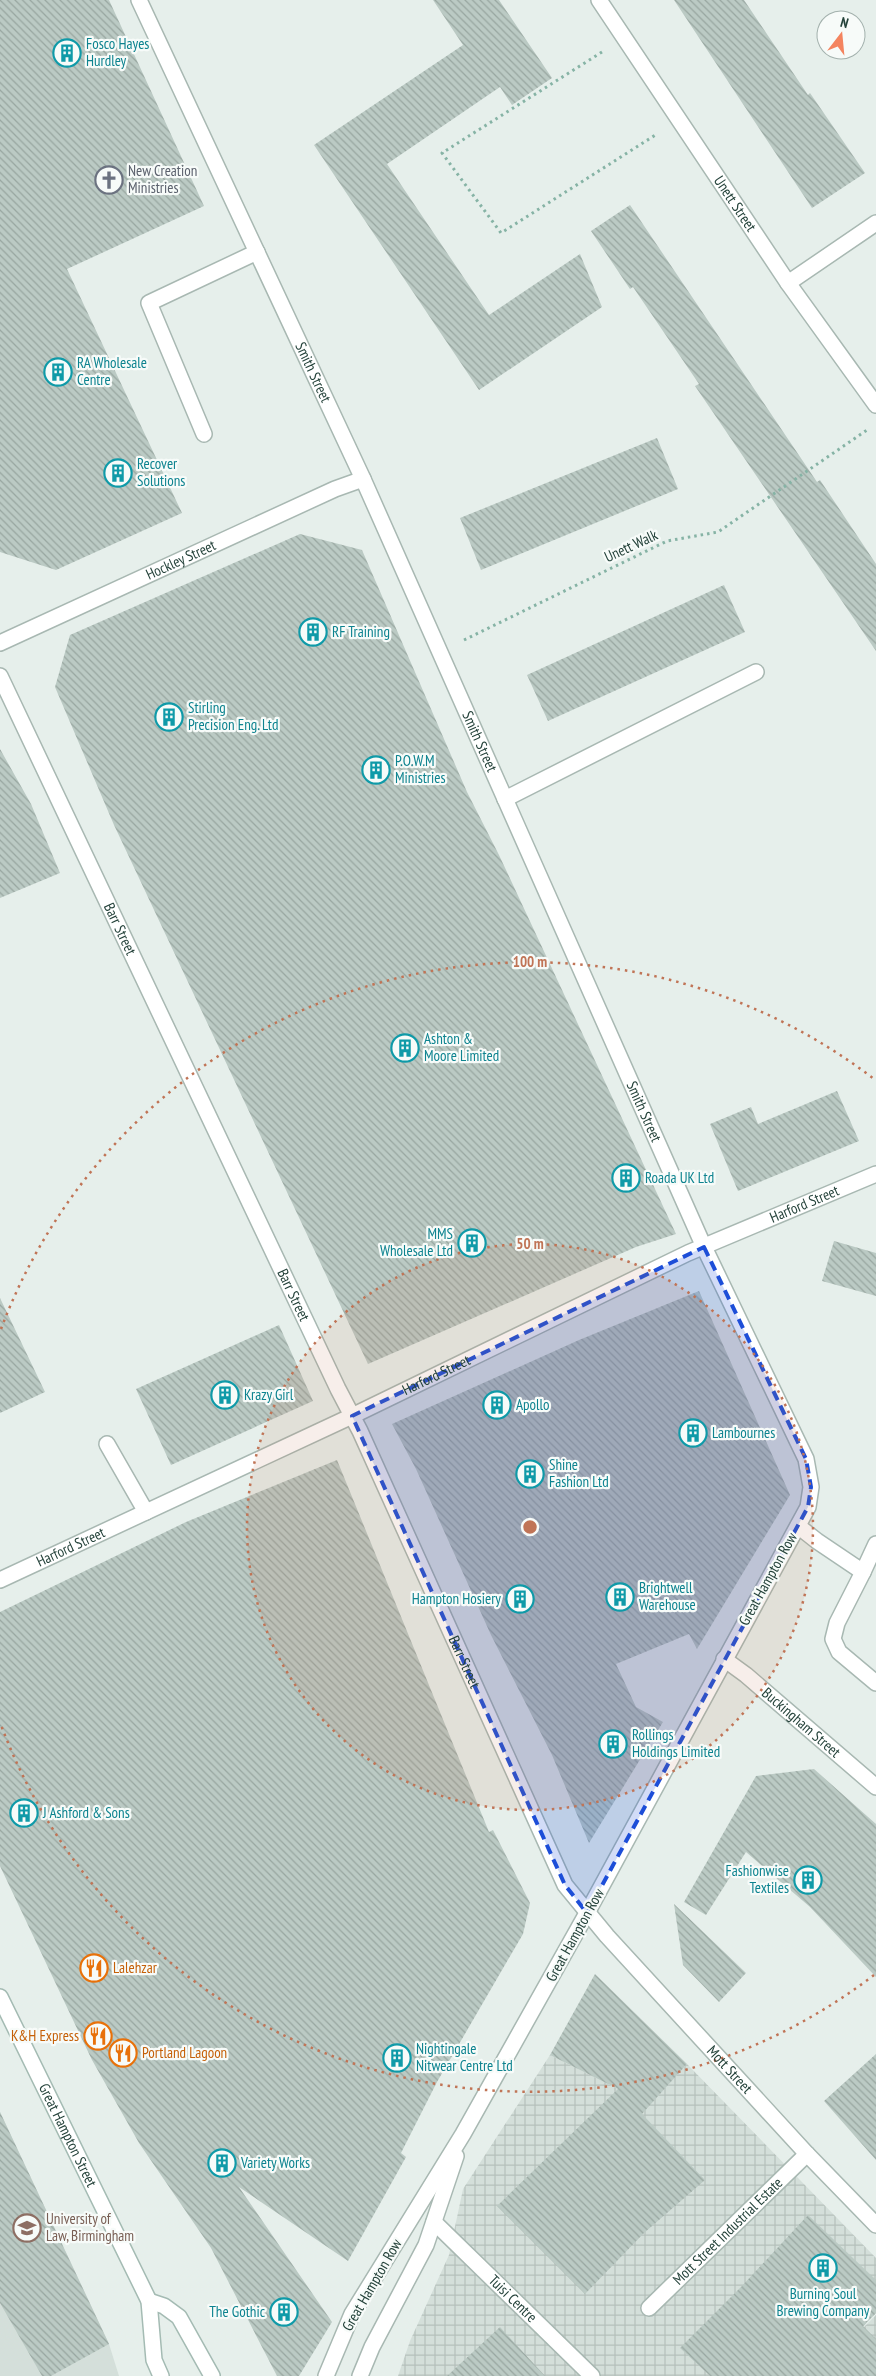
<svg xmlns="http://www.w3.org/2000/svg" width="876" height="2376" font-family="'PT Sans Narrow',sans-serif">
  <defs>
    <pattern id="industrial-grid" width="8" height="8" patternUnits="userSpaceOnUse" patternTransform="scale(1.25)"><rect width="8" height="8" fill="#d4dfda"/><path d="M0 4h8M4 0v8" fill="none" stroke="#b6c1bc"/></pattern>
    <pattern id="building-back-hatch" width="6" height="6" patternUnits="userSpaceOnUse" patternTransform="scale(1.25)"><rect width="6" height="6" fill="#bbcac4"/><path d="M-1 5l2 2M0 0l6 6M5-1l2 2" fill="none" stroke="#98a6a0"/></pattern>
  </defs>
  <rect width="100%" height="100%" fill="#e6efeb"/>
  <!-- built -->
  <path fill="#d4dfda" d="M0 2112 109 2344 119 2376H0Z"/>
  <!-- industrial -->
  <path fill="url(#industrial-grid)" d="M550 2055 618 2089 645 2110 687 2064 876 2258V2313L843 2348 876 2315V2376H398L410 2341 449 2255 463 2189Z"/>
  <!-- building -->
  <path fill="url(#building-back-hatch)" d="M0 0H109L204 206 67 269 182 513 56 570 0 552Z
    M433 0H499L552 78 512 105 500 87 387 164 489 315 580 254 602 307 479 390 314 145 463 45Z
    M674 0H744L808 95 810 93 865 173 812 208Z
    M630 205 817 482 820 480 876 564V651L695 386 699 384 633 287 630 289 591 231Z
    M657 438 678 489 481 570 460 518Z
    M300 534 362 550 467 792 499 855 676 1234 636 1247 368 1364 114 825 55 687 70 635Z
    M724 585 745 632 548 721 527 675Z
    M0 749 31 804 60 873 0 898Z
    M837 1091 859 1141 738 1191 710 1124 751 1107 758 1124Z
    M834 1241 876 1253V1296L822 1281Z
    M699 1291 790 1495 697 1649 689 1634 616 1664 636 1707 663 1722 589 1843 552 1755 491 1635 416 1469 392 1424 579 1340Z
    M0 1298 45 1392 0 1413Z
    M279 1325 313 1401 171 1465 136 1389Z
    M337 1460 489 1832 493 1830 530 1903 523 1934 437 2082 401 2153 406 2157 348 2261 239 2187 332 2322 299 2376H277L211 2248 139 2143 92 2060 0 1866V1612L186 1522Z
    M814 1769 876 1824V1977L810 1907 746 1852 706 1915 684 1902 756 1776Z
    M674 1904 746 1973 719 2002 683 1965Z
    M595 1974 687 2064 642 2114 705 2180 644 2233 585 2294 497 2206 618 2089 550 2055Z
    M876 2054V2160L824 2101Z
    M0 2112 109 2344 51 2376H42L0 2303Z
    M808 2215 876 2280V2313L863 2326 876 2339V2376H710L680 2348 741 2287Z
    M500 2327 545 2376H447Z"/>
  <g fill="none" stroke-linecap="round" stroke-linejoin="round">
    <!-- lane casing -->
    <g stroke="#a8b8b2" stroke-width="18">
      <g id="lane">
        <path d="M204 434 149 303 257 252"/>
        <path d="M505 799 756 672"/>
        <path d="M107 1444 146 1512"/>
        <path d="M798 1526 817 1541 863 1572 876 1544"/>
        <path d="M863 1572 837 1623 833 1639 839 1652 876 1683"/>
        <path id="s1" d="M434 2222 592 2376"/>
        <path id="s2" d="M649 2308 807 2154"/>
      </g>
    </g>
    <!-- street casing -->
    <g stroke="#a8b8b2" stroke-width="18">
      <g id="street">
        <path id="s3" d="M139 0 363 479 704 1247 806 1459 811 1487 808 1507 587 1913 463 2134 352 2314 326 2376"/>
        <path id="s4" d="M599 0 788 283 876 405"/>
        <path d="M788 283 876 223"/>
        <path id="s5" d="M0 643 335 489 363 479"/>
        <path id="s6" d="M0 676 338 1389 360 1431 565 1885 607 1936 807 2154 876 2225"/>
        <path id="s7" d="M0 1580 352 1416 688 1253 876 1174"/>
        <path id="s8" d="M724 1659 746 1675 876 1787"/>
        <path d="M360 2376 372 2347 426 2245 456 2156"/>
      </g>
    </g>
    <!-- secondary casing -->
    <g stroke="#a4bbb3" stroke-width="18">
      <g id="secondary">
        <path id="s9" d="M0 1997 149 2301 154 2360 161 2376"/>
        <path d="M149 2301 164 2306 179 2317 212 2376"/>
      </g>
    </g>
    <!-- path -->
    <path stroke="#86b3a5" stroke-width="3" stroke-dasharray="2.5 4" stroke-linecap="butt" d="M602 52 442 153 501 233 657 134
      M464 640 667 541 718 532 867 430"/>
    <!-- lane -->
    <use href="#lane" stroke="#fff" stroke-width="15"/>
    <!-- street -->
    <use href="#street" stroke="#fff" stroke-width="15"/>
    <!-- secondary -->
    <use href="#secondary" stroke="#fff" stroke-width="15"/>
  </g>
  <!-- marked area -->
  <path fill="#1d4ed8" fill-opacity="0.2" stroke="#1d4ed8" stroke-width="4" stroke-dasharray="10 6" stroke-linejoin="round" d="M704 1247 806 1459 811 1487 808 1507 587 1913 565 1885 352 1416Z"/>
  <!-- distance rings -->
  <circle cx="530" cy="1527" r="283" fill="#c07456" fill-opacity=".12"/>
  <g fill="none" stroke="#c07456" stroke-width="2.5" stroke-dasharray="2.5 5">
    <circle cx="530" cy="1527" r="283"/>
    <path d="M874 1975A565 565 0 0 1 1 1725M1 1329A565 565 0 0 1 874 1079"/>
  </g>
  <!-- icons -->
  <defs>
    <g id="building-ring" transform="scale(1.4375)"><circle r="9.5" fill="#f7fbf9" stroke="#0f9aa8" stroke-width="1.5"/><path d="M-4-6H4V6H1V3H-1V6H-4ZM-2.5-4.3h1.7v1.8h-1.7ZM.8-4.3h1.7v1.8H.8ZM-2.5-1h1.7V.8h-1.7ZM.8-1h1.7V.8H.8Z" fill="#0f9aa8"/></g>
    <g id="church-ring" transform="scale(1.4375)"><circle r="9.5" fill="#f7fbf9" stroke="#6b7280" stroke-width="1.5"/><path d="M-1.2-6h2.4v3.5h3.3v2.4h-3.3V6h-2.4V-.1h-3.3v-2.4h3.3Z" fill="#6b7280"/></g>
    <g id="restaurant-ring" transform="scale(1.4375)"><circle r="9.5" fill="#f7fbf9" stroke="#e8710a" stroke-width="1.5"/><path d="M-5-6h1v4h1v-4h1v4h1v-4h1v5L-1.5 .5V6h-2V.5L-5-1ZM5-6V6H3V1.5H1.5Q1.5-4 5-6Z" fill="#e8710a"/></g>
    <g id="university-ring" transform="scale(1.4375)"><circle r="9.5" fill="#f7fbf9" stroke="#8d6e63" stroke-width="1.5"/><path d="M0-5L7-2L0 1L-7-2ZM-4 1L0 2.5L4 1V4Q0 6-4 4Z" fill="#8d6e63"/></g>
  </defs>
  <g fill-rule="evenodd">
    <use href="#building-ring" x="67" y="53"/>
    <use href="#church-ring" x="109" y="180"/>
    <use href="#building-ring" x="58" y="372"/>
    <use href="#building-ring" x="118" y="473"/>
    <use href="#building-ring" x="313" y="632"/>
    <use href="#building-ring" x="169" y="717"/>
    <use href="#building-ring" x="376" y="770"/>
    <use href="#building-ring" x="405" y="1048"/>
    <use href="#building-ring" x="626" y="1178"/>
    <use href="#building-ring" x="472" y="1243"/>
    <use href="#building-ring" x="225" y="1395"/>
    <use href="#building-ring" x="497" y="1405"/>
    <use href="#building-ring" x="693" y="1433"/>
    <use href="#building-ring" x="530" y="1474"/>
    <use href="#building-ring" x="620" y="1597"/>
    <use href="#building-ring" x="520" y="1599"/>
    <use href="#building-ring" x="613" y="1744"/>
    <use href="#building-ring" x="24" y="1813"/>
    <use href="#building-ring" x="808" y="1880"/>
    <use href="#restaurant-ring" x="94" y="1968"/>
    <use href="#restaurant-ring" x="98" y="2036"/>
    <use href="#restaurant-ring" x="123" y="2053"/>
    <use href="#building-ring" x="397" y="2058"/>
    <use href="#building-ring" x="222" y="2163"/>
    <use href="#university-ring" x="27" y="2228"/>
    <use href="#building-ring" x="823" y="2268"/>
    <use href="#building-ring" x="284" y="2312"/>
  </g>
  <g text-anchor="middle" stroke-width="4.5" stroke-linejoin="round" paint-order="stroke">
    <!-- culture labels -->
    <g font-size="15" fill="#0d838f" stroke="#f7fbf9" text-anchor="start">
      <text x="86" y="49">Fosco Hayes<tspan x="86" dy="17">Hurdley</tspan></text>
      <text x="77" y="368">RA Wholesale<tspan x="77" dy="17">Centre</tspan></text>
      <text x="137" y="469">Recover<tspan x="137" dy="17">Solutions</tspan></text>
      <text x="332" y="637">RF Training</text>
      <text x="188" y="713">Stirling<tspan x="188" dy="17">Precision Eng. Ltd</tspan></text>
      <text x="395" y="766">P.O.W.M<tspan x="395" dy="17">Ministries</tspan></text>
      <text x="424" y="1044">Ashton &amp;<tspan x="424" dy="17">Moore Limited</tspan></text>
      <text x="645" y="1183">Roada UK Ltd</text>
      <text x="453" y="1239" text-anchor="end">MMS<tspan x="453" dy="17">Wholesale Ltd</tspan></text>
      <text x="244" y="1400">Krazy Girl</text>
      <text x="516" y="1410">Apollo</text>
      <text x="712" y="1438">Lambournes</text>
      <text x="549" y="1470">Shine<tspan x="549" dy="17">Fashion Ltd</tspan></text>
      <text x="639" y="1593">Brightwell<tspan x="639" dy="17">Warehouse</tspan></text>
      <text x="501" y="1604" text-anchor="end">Hampton Hosiery</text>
      <text x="632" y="1740">Rollings<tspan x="632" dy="17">Holdings Limited</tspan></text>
      <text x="43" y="1818">J Ashford &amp; Sons</text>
      <text x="789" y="1876" text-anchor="end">Fashionwise<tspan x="789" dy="17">Textiles</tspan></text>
      <text x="416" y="2054">Nightingale<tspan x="416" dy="17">Nitwear Centre Ltd</tspan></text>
      <text x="241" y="2168">Variety Works</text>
      <text x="823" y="2299" text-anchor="middle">Burning Soul<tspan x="823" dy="17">Brewing Company</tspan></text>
      <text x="265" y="2317" text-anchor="end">The Gothic</text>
    </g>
    <!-- worship labels -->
    <g font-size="15" fill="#5b616d" stroke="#f7fbf9" text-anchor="start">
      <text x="128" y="176">New Creation<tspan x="128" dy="17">Ministries</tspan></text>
    </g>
    <!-- street labels -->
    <g font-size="15" fill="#24423a" stroke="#f7fbf9">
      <text dy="5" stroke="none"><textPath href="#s4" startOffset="245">Unett Street</textPath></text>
      <text dy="5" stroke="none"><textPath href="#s3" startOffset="411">Smith Street</textPath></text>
      <text transform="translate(631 546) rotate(-25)" y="5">Unett Walk</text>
      <text dy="5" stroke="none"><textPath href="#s5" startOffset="199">Hockley Street</textPath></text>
      <text dy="5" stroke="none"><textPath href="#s3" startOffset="816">Smith Street</textPath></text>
      <text dy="5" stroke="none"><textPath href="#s6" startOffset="280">Barr Street</textPath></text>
      <text dy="5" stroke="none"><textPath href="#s3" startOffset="1221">Smith Street</textPath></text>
      <text dy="5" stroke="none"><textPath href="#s7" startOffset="888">Harford Street</textPath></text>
      <text dy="5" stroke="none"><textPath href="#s6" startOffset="685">Barr Street</textPath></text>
      <text dy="5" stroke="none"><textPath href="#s7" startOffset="482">Harford Street</textPath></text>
      <text dy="5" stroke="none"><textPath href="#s7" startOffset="78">Harford Street</textPath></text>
      <text transform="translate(768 1579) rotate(-61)" y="5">Great Hampton Row</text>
      <text dy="5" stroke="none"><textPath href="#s6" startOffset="1090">Barr Street</textPath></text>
      <text dy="5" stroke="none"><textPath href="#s8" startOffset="100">Buckingham Street</textPath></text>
      <text transform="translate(575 1935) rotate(-61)" y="5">Great Hampton Row</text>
      <text dy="5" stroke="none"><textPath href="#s6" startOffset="1582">Mott Street</textPath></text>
      <text dy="5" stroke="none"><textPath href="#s9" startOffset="154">Great Hampton Street</textPath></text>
      <text dy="5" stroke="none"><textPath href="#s2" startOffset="110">Mott Street Industrial Estate</textPath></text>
      <text transform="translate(372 2285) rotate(-60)" y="5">Great Hampton Row</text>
      <text dy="5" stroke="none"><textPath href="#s1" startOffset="110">Tuisi Centre</textPath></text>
    </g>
    <!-- food labels -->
    <g font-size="15" fill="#c56008" stroke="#f7fbf9" text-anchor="start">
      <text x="113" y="1973">Lalehzar</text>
      <text x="79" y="2041" text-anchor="end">K&amp;H Express</text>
      <text x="142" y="2058">Portland Lagoon</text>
    </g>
    <!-- education labels -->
    <g font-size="15" fill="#785e54" stroke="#f7fbf9" text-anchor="start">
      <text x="46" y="2224">University of<tspan x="46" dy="17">Law, Birmingham</tspan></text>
    </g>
  </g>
  <circle cx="530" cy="1527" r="8" fill="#c07456" stroke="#f7fbf9" stroke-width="2.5"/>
  <g font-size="15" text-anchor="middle" font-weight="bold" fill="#c07456" stroke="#f7fbf9" stroke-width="4.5" stroke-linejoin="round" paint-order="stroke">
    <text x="530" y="967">100 m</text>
    <text x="530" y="1249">50 m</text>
  </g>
  <!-- north arrow -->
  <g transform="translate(841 35) rotate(16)"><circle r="24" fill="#f7fbf9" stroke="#a3b1ad"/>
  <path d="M0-4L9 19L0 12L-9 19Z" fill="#f4845f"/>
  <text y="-8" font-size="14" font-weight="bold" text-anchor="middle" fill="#24423a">N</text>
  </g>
</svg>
